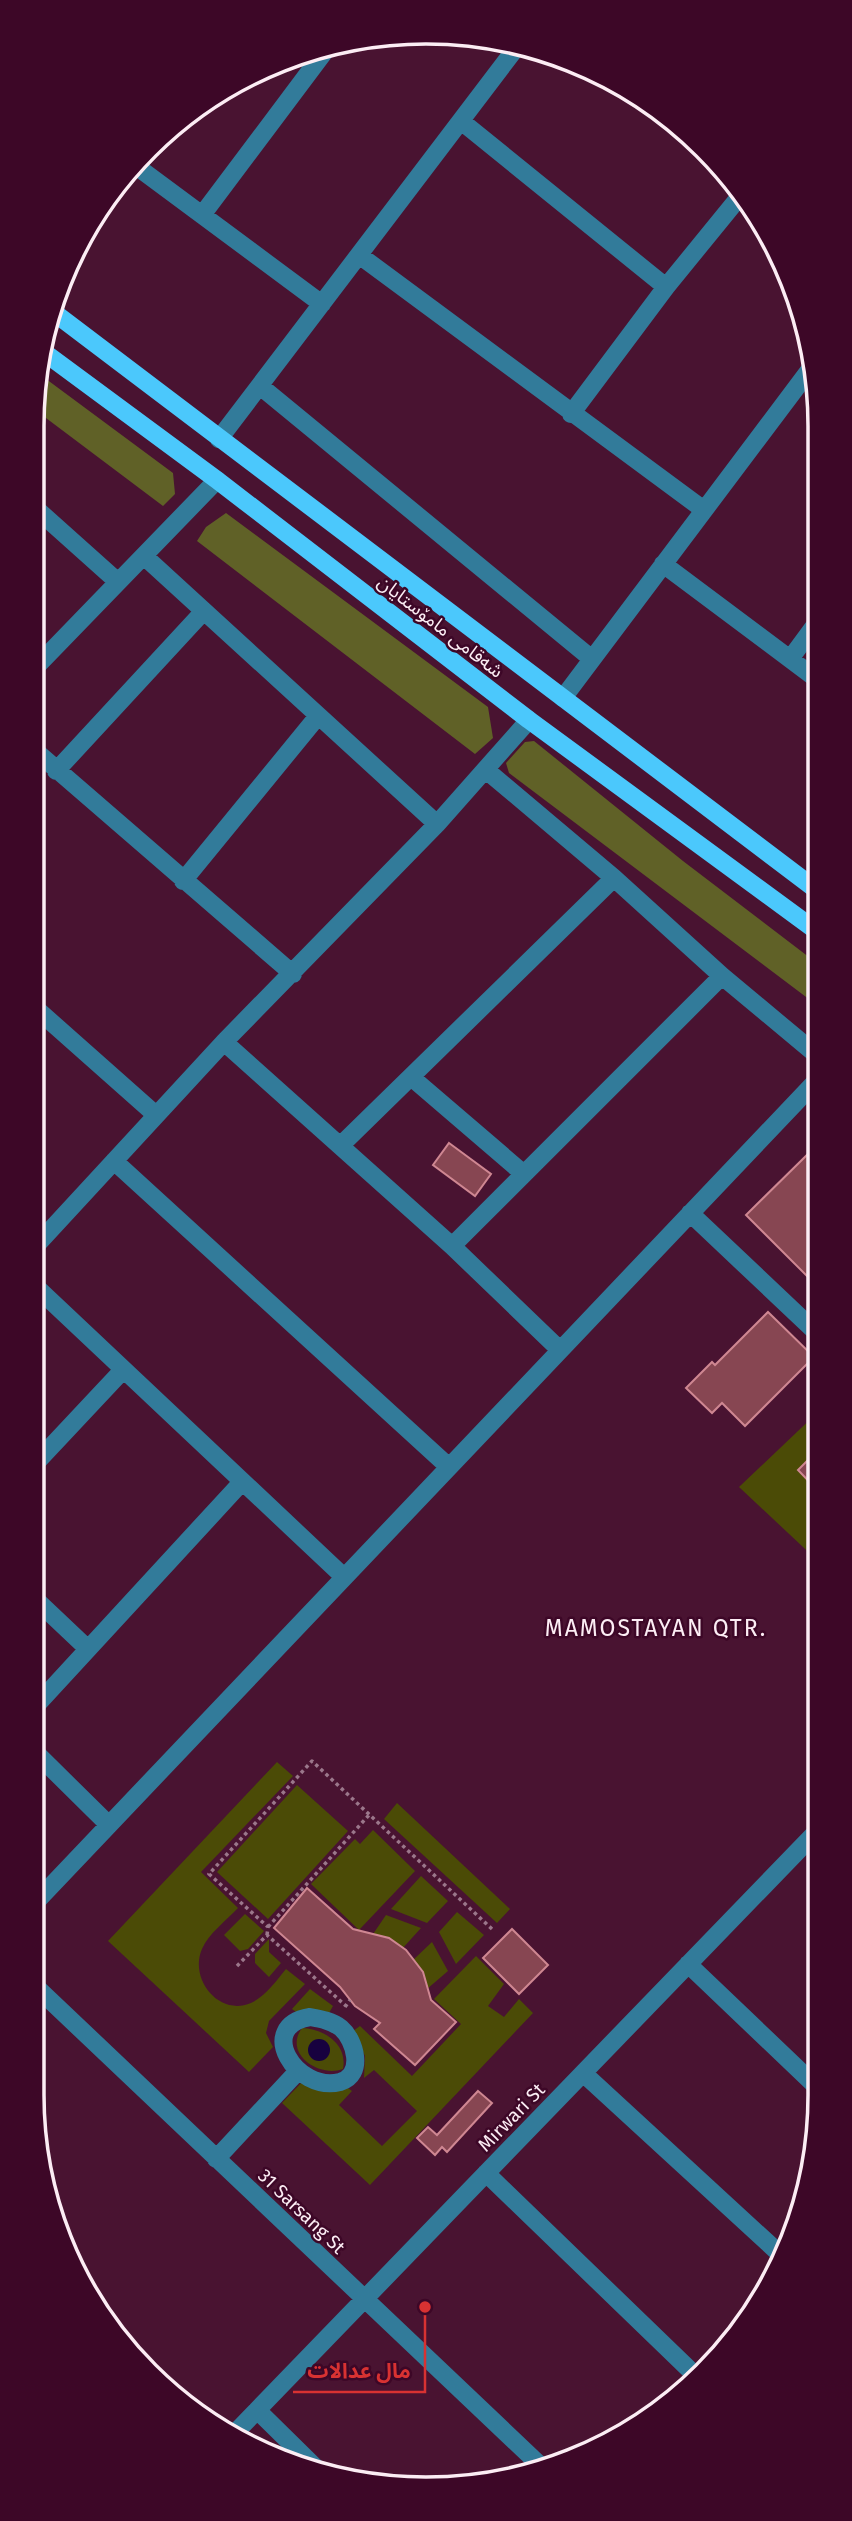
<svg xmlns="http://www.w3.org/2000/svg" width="852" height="2521" font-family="'Fira Sans','Noto Sans Arabic',sans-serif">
  <rect width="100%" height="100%" fill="#491331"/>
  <!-- green -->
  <path fill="#4b4b06" d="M819 1411V1562L739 1487Z
    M277 1762 293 1776 201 1872 238 1908C227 1920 208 1934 202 1949 189 1978 218 2017 251 2003 266 1996 276 1981 286 1969L305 1984 269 2021 266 2033 273 2047 249 2072 108 1941Z
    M297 1785 348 1831 268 1919 217 1872Z
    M397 1803 510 1909 497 1923 384 1819Z
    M373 1830 415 1871 359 1930 311 1884 355 1839 360 1844Z
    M421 1876 448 1901 427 1923 391 1909Z
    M457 1912 484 1935 456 1964 439 1932Z
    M245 1914 264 1931 248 1949 240 1951 224 1935Z
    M386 1915 421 1928 402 1949 371 1937Z
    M269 1939V1952L281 1963 269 1977 255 1963V1954Z
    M432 1942 448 1971 427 1989 412 1961Z
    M476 1956 504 1984 488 2006 504 2017 519 1999 533 2013 370 2185 282 2103 303 2081 344 2085 352 2091 339 2105 382 2146 417 2111 374 2070 364 2078 365 2056 353 2031 360 2026 412 2076 461 2024 434 1999Z
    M310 1989 333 2006 329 2013 316 2010 296 2012 292 2009Z
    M302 2028C324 2029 348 2044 343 2069 319 2078 283 2054 302 2028Z"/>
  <!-- forest -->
  <path fill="#606127" d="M38 373 173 473 175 494 163 506 34 409Z
    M226 513 488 707 493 738 475 754 197 541 206 527Z
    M534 741 683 861 818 964V1006L509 773 506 763 525 742Z"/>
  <!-- water -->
  <path fill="#17013f" d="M308 2050a11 11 0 1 1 22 0a11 11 0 1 1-22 0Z"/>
  <!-- building -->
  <path fill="#874652" stroke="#cf8792" stroke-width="2" d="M449 1143 491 1174 475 1196 433 1165Z
    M811 1151 819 1159V1288L746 1215Z
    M768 1312 814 1357 745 1426 722 1403 712 1413 686 1388 712 1362 715 1365Z
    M819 1449V1492L798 1470Z
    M307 1888 353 1929 389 1938 406 1950 423 1972 431 2000 456 2022 415 2065 374 2029 380 2023 355 2006 340 1987 274 1928Z
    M512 1929 548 1965 519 1994 483 1958Z
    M478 2091 492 2103 447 2152 442 2147 435 2155 417 2138 428 2127 437 2135Z"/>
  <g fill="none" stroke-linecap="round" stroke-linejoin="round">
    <!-- path -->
    <path stroke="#9b778b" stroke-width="3.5" stroke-dasharray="3.5 3.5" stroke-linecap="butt" d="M268 1927 369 1815
      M267 1935 268 1927 209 1874 312 1761 493 1930
      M237 1966 267 1935 346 2006
      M345 2007 350 2000"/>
    <!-- minor -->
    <path stroke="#327b9a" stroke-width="18" d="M623 84 631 91
      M461 121 666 287
      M136 166 322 304
      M202 215 325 51
      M359 255 704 510
      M260 386 592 659
      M571 414 666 287 741 195
      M219 439 519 44
      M32 505 118 582
      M145 557 437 824
      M663 564 818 680
      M790 659 818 621
      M32 671 217 480
      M563 698 814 364
      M32 748 293 974
      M486 770 614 878 722 976 818 1056
      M56 771 203 612
      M183 881 318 716
      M32 1005 156 1115
      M224 1042 452 1246 560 1350
      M411 1077 524 1174
      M341 1145 614 878
      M114 1161 449 1467
      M690 1213 819 1335
      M452 1246 722 976
      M32 1250 224 1042 437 824 529 720
      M32 1283 344 1577
      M32 1467 123 1370
      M32 1596 88 1649
      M32 1710 242 1482
      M32 1749 109 1825
      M32 1906 819 1078
      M688 1964 820 2090
      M32 1983 544 2469
      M310 2017C321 2019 332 2021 341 2028 355 2040 365 2075 340 2082 296 2093 255 2026 310 2017Z
      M583 2073 781 2255
      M216 2159 298 2071
      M486 2173 694 2374
      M257 2410 317 2469
      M233 2435 820 1828"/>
    <!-- major -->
    <path stroke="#4bc8fc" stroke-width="18" d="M52 311 818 891
      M41 350 217 480 529 720 818 932"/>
  </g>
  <g text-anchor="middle" stroke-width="5" stroke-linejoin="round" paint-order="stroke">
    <!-- street labels -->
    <g font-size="19" fill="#fcedf4" stroke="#3d0727">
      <text transform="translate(441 626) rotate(38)" y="7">شەقامی مامۆستایان</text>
      <text transform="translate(511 2117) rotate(-46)" y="7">Mirwari St</text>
      <text transform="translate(302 2211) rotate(44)" y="7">31 Sarsang St</text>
    </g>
    <!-- quarter labels -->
    <g font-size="23" letter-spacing="2" fill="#fcedf4" stroke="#3d0727">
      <text x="656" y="1636">MAMOSTAYAN QTR.</text>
    </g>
  </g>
  <!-- crop -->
  <path d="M0 0H852V2521H0ZM426 44H426A382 382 0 0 1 808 426V2095A382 382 0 0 1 426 2477H426A382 382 0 0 1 44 2095V426A382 382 0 0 1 426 44Z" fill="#3d0727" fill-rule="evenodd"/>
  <path fill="none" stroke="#fcedf4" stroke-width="3.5" d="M426 44H426A382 382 0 0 1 808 426V2095A382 382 0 0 1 426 2477H426A382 382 0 0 1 44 2095V426A382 382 0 0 1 426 44Z"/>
  <!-- callouts -->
  <path fill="none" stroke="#d83232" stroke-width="2.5" d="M425 2307L425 2392H293"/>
  <circle fill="#d83232" stroke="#3d0727" stroke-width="2.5" cx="425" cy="2307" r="7"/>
  <g font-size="21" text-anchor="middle" font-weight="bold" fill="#d83232" stroke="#3d0727" stroke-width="5" stroke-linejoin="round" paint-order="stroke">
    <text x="359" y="2378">مال عدالات</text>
  </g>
</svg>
